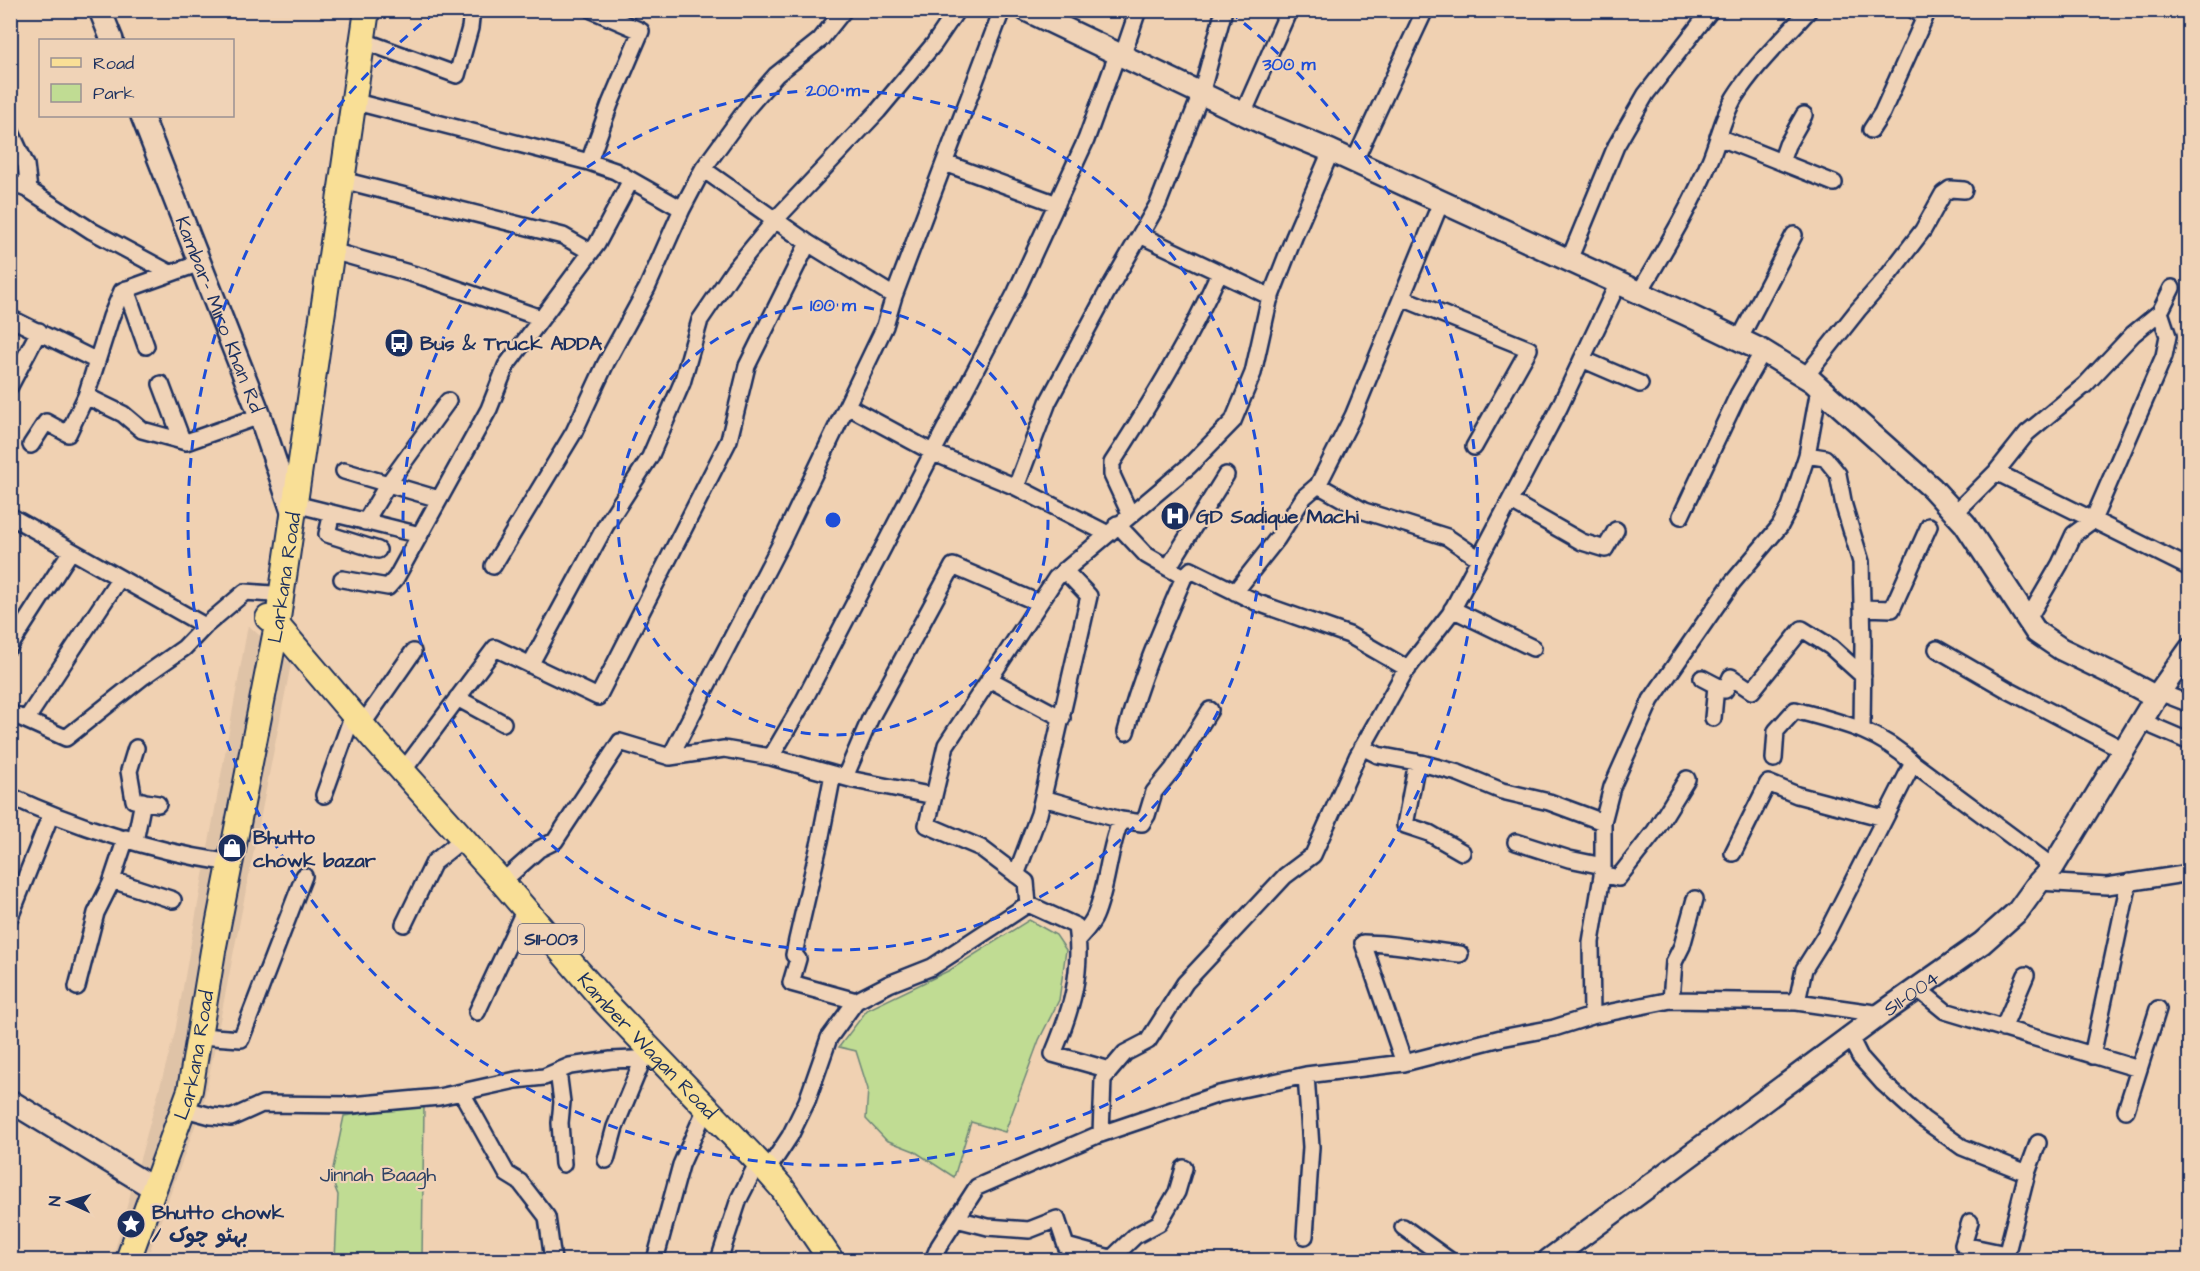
<svg xmlns="http://www.w3.org/2000/svg" width="2200" height="1271" font-family="'Architects Daughter','Playpen Sans Arabic',sans-serif">
  <rect width="100%" height="100%" fill="#f0d1b2"/>
  <filter id="ink" filterUnits="userSpaceOnUse"><feTurbulence type="fractalNoise" baseFrequency=".0167" numOctaves="2"/><feDisplacementMap in="SourceGraphic" scale="12" xChannelSelector="R" yChannelSelector="G"/><feConvolveMatrix kernelMatrix="1 2 1 2 8 2 1 2 1" color-interpolation-filters="sRGB"/></filter>
  <g filter="url(#ink)">
    <!-- built -->
    <path fill="#dfc3a7" d="M248 625 291 664 204 1101 150 1250 114 1253 175 1032Z"/>
    <!-- green -->
    <path fill="#c0dc93" stroke="#6e8678" stroke-width="1.5" d="M1029 920 1056 935 1066 950 1059 1000 1039 1040 1005 1132 971 1122 954 1177 914 1151 886 1140 866 1119 868 1089 856 1051 839 1047 867 1010 950 970Z
      M424 1105 422 1260H335L338 1195 331 1178 344 1116Z"/>
    <g fill="none" stroke-linecap="round" stroke-linejoin="round">
      <!-- street casing -->
      <g stroke="#1b2f5e" stroke-width="20">
        <path id="street" d="M361 40 457 75 470 28 472 10
          M1122 57 1138 10
          M352 101 589 162 615 171 682 209
          M1243 114 1289 10
          M10 130 26 165 29 190
          M1871 130 1882 113 1925 17 1914 10
          M1718 137 1834 183
          M589 162 610 104 641 31 592 10
          M1354 162 1425 10
          M1781 162 1787 145 1804 115
          M945 163 1057 204
          M703 169 808 243 894 296
          M342 180 563 236 591 252
          M10 182 29 190 92 231 170 273
          M1441 202 1353 416 1318 485 1364 511 1447 537 1478 558
          M1140 235 1271 297
          M332 251 423 277 541 318
          M1569 260 1616 146 1646 94 1711 10
          M126 289 146 346
          M1639 293C1665 249 1692 205 1711 158 1719 138 1723 117 1734 98 1754 66 1784 38 1809 10
          M1402 298 1529 349 1474 447
          M10 318 97 361
          M1739 340 1794 235
          M1582 359 1640 384
          M1805 377 1858 310 1887 277 1923 230 1943 194 1950 189 1964 190
          M161 384 182 440
          M10 386 39 331
          M86 396 123 414 142 430 186 442 260 416
          M847 406 934 453 1016 487 1106 533
          M31 445 46 422 68 434 86 396 111 317 122 291 200 263
          M1807 455 1825 458 1838 474 1844 506 1861 562 1863 645 1862 729
          M344 471 439 499
          M1996 472 2190 568
          M1016 487 1048 402 1106 294 1158 204 1201 94 1224 10
          M1510 501 1582 542 1605 549 1616 530
          M295 504 420 535
          M332 513 327 534 378 550
          M1955 513 1996 472 2027 433 2085 385 2133 334 2160 312 2172 288
          M1130 514 1112 475V463C1152 401 1189 340 1219 273
          M10 516 205 626 245 592 272 594
          M1681 516 1738 395 1763 351
          M365 522 388 484 448 401
          M1117 524 1146 555 1184 577 1191 570 1258 603 1349 635 1408 669
          M493 566 574 432 606 363 647 288 682 209 703 169 748 107 776 75 820 40 844 10
          M1168 568 1226 475
          M342 579 388 587 396 578 489 409 506 366 597 244 631 180
          M1235 592 1277 539 1304 497 1318 485
          M1862 608 1892 609 1929 526
          M1452 609 1533 648
          M2028 619 2060 564 2074 534 2093 520 2164 356 2168 336 2160 312
          M10 646 71 551
          M1937 649 2008 690 2124 750
          M530 665 606 525 650 457 682 383 700 320 734 270 776 219 878 111 934 44 957 10
          M1702 678 1725 690 1731 677 1752 691 1802 629 1831 647 1863 676
          M989 679 1062 718
          M2159 692 2190 704
          M457 698 503 723
          M10 713 66 738 144 676 184 648 205 626
          M1713 718 1716 686
          M26 720 119 579
          M2141 721 2190 742
          M362 725 413 652
          M1126 732C1140 678 1162 628 1184 577
          M1362 747 1378 755 1421 763 1458 773 1502 791 1549 802 1603 822
          M136 748 129 771 134 800 158 804
          M670 757 781 543 885 326 894 296 1002 10
          M771 757 802 704 1016 292 1086 140 1117 55
          M1774 759 1776 731 1795 710C1839 722 1879 730 1913 763L2053 867
          M1417 762 1405 825 1429 833 1462 852
          M403 771 495 648 598 697 729 440 747 366 808 243
          M833 774 820 841 797 940 794 955 798 959 791 983 856 1001
          M845 777 870 719 953 566 1039 603
          M324 795 353 714
          M10 796C72 825 152 851 219 861
          M1043 798 1121 820
          M135 841 143 801
          M1516 842 1569 859 1603 866
          M1733 853 1768 783 1797 795 1884 818
          M1602 874 1618 878 1655 831 1687 779
          M1016 875 1039 814 1089 596 1064 570
          M112 880 173 900
          M502 882 539 849 555 841 620 742 670 757 724 749 771 757 854 780 934 796
          M2039 882 2107 886 2190 873
          M1028 904 1026 882 981 848 927 825 946 745 1056 578 1189 466 1233 421 1253 373 1269 301 1294 237 1331 151
          M10 917 51 814
          M404 924 434 862 463 839
          M1078 939C1084 932 1092 924 1095 916 1108 885 1108 850 1121 820L1142 823 1147 815 1154 792 1173 769 1210 710
          M77 987 96 913 111 883 126 838
          M1917 988 1945 1011 2139 1069
          M1671 1000 1674 962 1682 946 1695 899
          M1797 1002 1804 969 1826 934 1913 763
          M477 1012 525 909
          M1592 1016 1591 942 1603 870V822L1612 787 1651 700 1732 583 1780 526 1790 507 1807 455 1819 389
          M2003 1029 2026 975
          M200 1036 241 1039 304 876
          M1850 1037 1860 1057 1883 1083 1923 1119 1962 1147 2027 1173
          M2092 1056 2129 882
          M1404 1063 1363 943C1396 943 1427 951 1460 954
          M558 1071 562 1102 560 1123 563 1164
          M462 1093 507 1174 520 1182 547 1217 553 1260
          M185 1109 211 1116 231 1118 262 1104 352 1105 439 1097 516 1080 544 1077 570 1066 611 1060 656 1058
          M2126 1110 2158 1009
          M1101 1134 1103 1079 1125 1053 1148 1041 1185 983 1285 876 1313 855 1357 757 1404 673 1450 614 1559 408 1618 283
          M606 1160 615 1127 644 1057
          M767 1171 790 1136 807 1101 829 1038 856 1001 889 984 932 967 1028 904 1076 926C1083 973 1071 1011 1053 1054L1110 1070
          M956 1219 988 1227 1029 1230 1057 1219 1066 1246 1110 1258
          M1970 1222 1963 1245 2006 1254
          M1403 1227 1449 1260
          M1305 1236 1311 1147 1306 1075
          M655 1260 681 1165 706 1108
          M719 1260 739 1199 758 1162
          M933 1260 939 1246 977 1187 1095 1136 1219 1094 1306 1075 1404 1063 1501 1038 1554 1028 1592 1016 1671 1000 1797 1002 1881 1014
          M1110 1260 1135 1236 1159 1223 1177 1192 1184 1168
          M2005 1260 2027 1173 2038 1143"/>
      </g>
      <!-- secondary casing -->
      <g stroke="#1b2f5e" stroke-width="26">
        <g id="secondary">
          <path d="M100 10 112 40"/>
          <path d="M1026 10 1263 123 1331 151 1688 315 1763 351 1812 381 1932 488 1965 524 2036 632 2061 649 2117 676 2156 697"/>
          <path id="s1" d="M142 116 260 416 293 514"/>
          <path d="M10 1101 153 1188"/>
          <path id="s2" d="M1549 1260 1881 1014 1982 943 2018 911 2039 882 2053 867 2156 697 2190 649"/>
        </g>
      </g>
      <!-- primary casing -->
      <g stroke="#1b2f5e" stroke-width="28">
        <g id="primary">
          <path id="s3" d="M268 618 277 625 374 739 502 882 603 1000 767 1171 782 1188 831 1260"/>
          <path id="s4" d="M128 1260 190 1090 213 951 277 625 367 10"/>
        </g>
      </g>
      <!-- street -->
      <use href="#street" stroke="#f0d3b7" stroke-width="15"/>
      <!-- secondary -->
      <use href="#secondary" stroke="#f0d3b7" stroke-width="21"/>
      <!-- primary -->
      <use href="#primary" stroke="#f9df96" stroke-width="24"/>
    </g>
  </g>
  <!-- distance rings -->
  <g fill="none" stroke="#1d4ed8" stroke-width="3" stroke-dasharray="10 8">
    <circle cx="833" cy="520" r="215"/>
    <circle cx="833" cy="520" r="430"/>
    <path d="M1230 12A645 645 0 1 1 436 12"/>
  </g>
  <!-- icons -->
  <defs>
    <g id="bus-disc" transform="scale(1.5)"><circle r="9.5" fill="#1b2f5e" stroke="#f0d3b7"/><path d="M-5-6H5V4H4V6H2V4H-2V6H-4V4H-5ZM-3.5-4V0h7V-4ZM-3.5 1.2v1.5H-2V1.2ZM2 1.2v1.5H3.5V1.2Z" fill="#fff"/></g>
    <g id="hospital-disc" transform="scale(1.5)"><circle r="9.5" fill="#1b2f5e" stroke="#f0d3b7"/><path d="M-5-5h3v3.5h4V-5h3V5h-3V1.5h-4V5h-3Z" fill="#fff"/></g>
    <g id="shop-disc" transform="scale(1.5)"><circle r="9.5" fill="#1b2f5e" stroke="#f0d3b7"/><path d="M-5-2.5h2.3a2.7 3.5 0 0 1 5.4 0H5L5.5 6h-11ZM-1.5-2.5h3a1.5 2.3 0 0 0-3 0Z" fill="#fff"/></g>
    <g id="sight-disc" transform="scale(1.5)"><circle r="9.5" fill="#1b2f5e" stroke="#f0d3b7"/><path d="M0-6L1.8-2.2L6-1.7L2.9 1.2L3.7 5.4L0 3.3L-3.7 5.4L-2.9 1.2L-6-1.7L-1.8-2.2Z" fill="#fff"/></g>
  </defs>
  <g fill-rule="evenodd">
    <use href="#bus-disc" x="399" y="343"/>
    <use href="#hospital-disc" x="1175" y="516"/>
    <use href="#shop-disc" x="232" y="848"/>
    <use href="#sight-disc" x="131" y="1224"/>
  </g>
  <g text-anchor="middle" stroke-width="4.5" stroke-linejoin="round" paint-order="stroke">
    <!-- shield labels -->
    <rect fill="#f0d3b7" stroke="#5b6079" stroke-width="1.5" x="518" y="924" width="66" height="30" rx="4.5"/>
    <g font-size="18" font-weight="bold" fill="#1b2f5e">
      <text x="551" y="945">S11-003</text>
    </g>
    <!-- street labels -->
    <g font-size="20" fill="#1b2f5e" stroke="#f0d3b7">
      <text dy="7" stroke="none"><textPath href="#s1" startOffset="213">Kambar- Miro Khan Rd</textPath></text>
      <text dy="7" stroke="none"><textPath href="#s4" startOffset="702">Larkana Road</textPath></text>
      <text dy="7" stroke="none"><textPath href="#s2" startOffset="450">S11-004</textPath></text>
      <text dy="7" stroke="none"><textPath href="#s3" startOffset="572">Kamber Wagan Road</textPath></text>
      <text dy="7" stroke="none"><textPath href="#s4" startOffset="216">Larkana Road</textPath></text>
    </g>
    <!-- poi labels -->
    <g font-size="20" font-weight="bold" fill="#1b2f5e" stroke="#f0d3b7" text-anchor="start">
      <text x="420" y="350">Bus &amp; Truck ADDA</text>
      <text x="1196" y="523">GD Sadique Machi</text>
      <text x="253" y="844">Bhutto<tspan x="253" dy="23">chowk bazar</tspan></text>
      <text x="152" y="1219">Bhutto chowk<tspan x="152" dy="23">/ بہٹو چوک</tspan></text>
    </g>
    <!-- park labels -->
    <g font-size="20" fill="#2c4063" stroke="#f0d3b7">
      <text x="378" y="1181">Jinnah Baagh</text>
    </g>
  </g>
  <circle cx="833" cy="520" r="9" fill="#1d4ed8" stroke="#f0d3b7" stroke-width="3"/>
  <g font-size="18" text-anchor="middle" font-weight="bold" fill="#1d4ed8" stroke="#f0d3b7" stroke-width="4.5" stroke-linejoin="round" paint-order="stroke">
    <text x="1289" y="70">300 m</text>
    <text x="833" y="96">200 m</text>
    <text x="833" y="311">100 m</text>
  </g>
  <!-- margin -->
  <rect width="2200" height="1271" fill="none" stroke="#f0d3b7" stroke-width="36"/>
  <rect x="18" y="18" width="2164" height="1235" fill="none" stroke="#1b2f5e" stroke-width="2" filter="url(#ink)"/>
  <!-- legend -->
  <rect x="39" y="39" width="195" height="78" fill="#f0d3b7" stroke="#9b9193" stroke-width="1.5"/>
  <rect x="51" y="58" width="30" height="9" fill="#f9df96" stroke="#9b9193" stroke-width="1.5"/>
  <text x="93" y="69" font-size="18" fill="#1b2f5e">Road</text>
  <rect x="51" y="84" width="30" height="18" fill="#c0dc93" stroke="#9b9193" stroke-width="1.5"/>
  <text x="93" y="99" font-size="18" fill="#1b2f5e">Park</text>
  <!-- north arrow -->
  <g transform="translate(69 1202) rotate(274)" stroke="#f0d3b7" stroke-width="4.5" paint-order="stroke">
  <path d="M0-4.5L10 22L0 15L-10 22Z" fill="#1b2f5e"/>
  <text y="-9" font-size="16" font-weight="bold" text-anchor="middle" fill="#1b2f5e">N</text>
  </g>
</svg>
